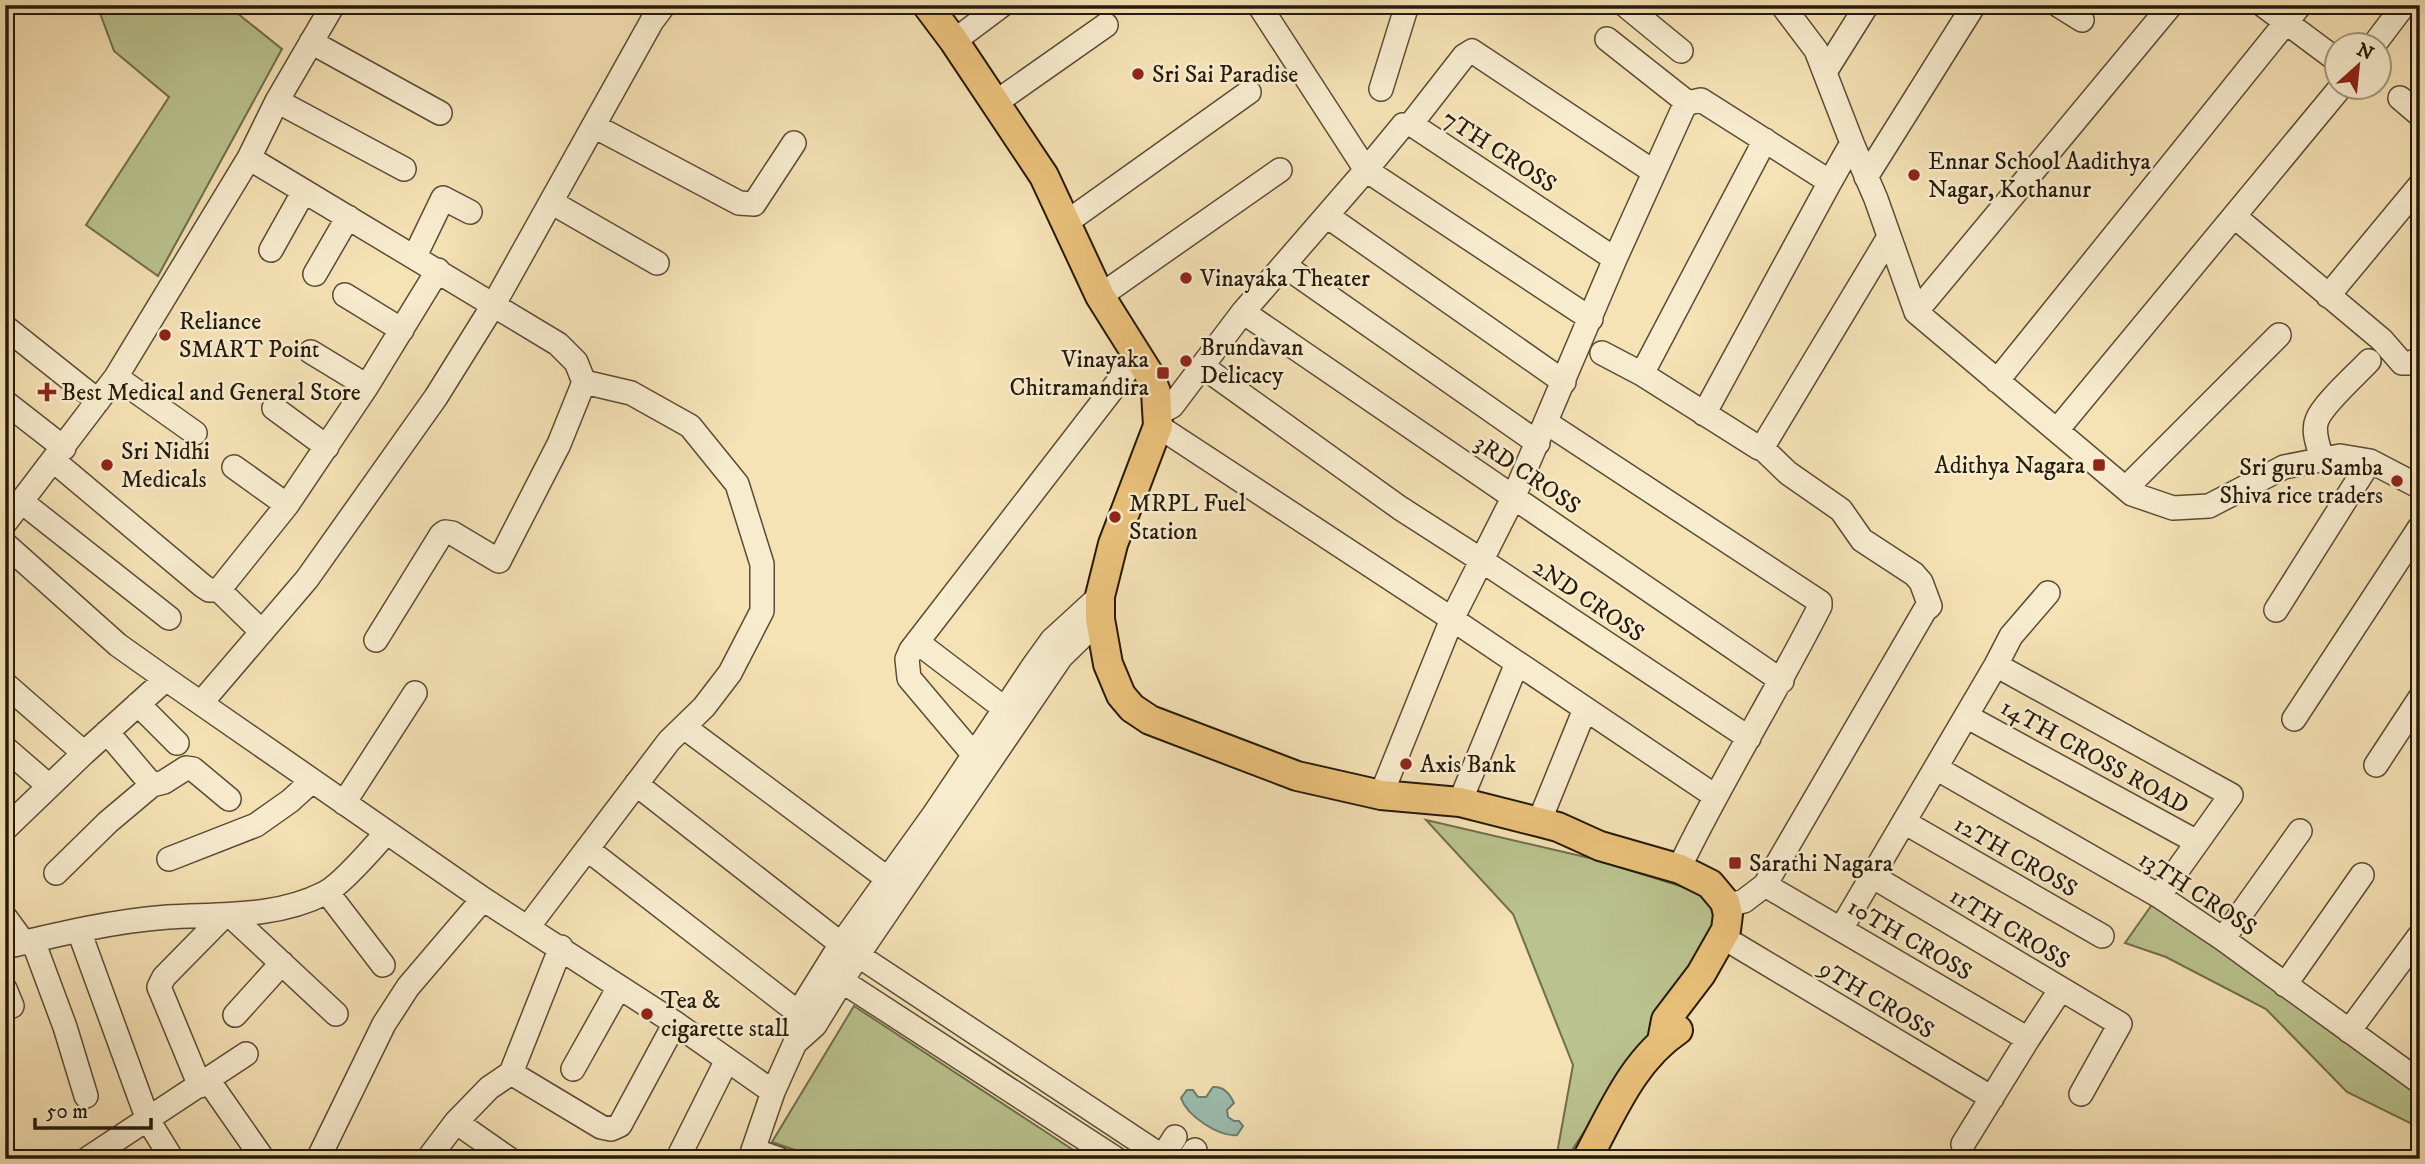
<svg xmlns="http://www.w3.org/2000/svg" width="2425" height="1164" font-family="'IM FELL DW Pica',serif">
  <rect width="100%" height="100%" fill="#f5e2b5"/>
  <filter id="stains"><feTurbulence type="fractalNoise" baseFrequency=".00286" numOctaves="4"/><feColorMatrix values="0 0 0 0 .2 0 0 0 0 .09 0 0 0 0 .02 0 0 0 .5 -.17"/></filter>
  <radialGradient id="worn" r=".72"><stop offset=".6" stop-color="#630" stop-opacity="0"/><stop offset="1" stop-color="#630" stop-opacity=".3"/></radialGradient>
  <!-- green -->
  <path fill="#bac38e" stroke="#706e4c" stroke-width="2" d="M97 5H227L282 49 158 276 86 225 169 97 114 51Z
    M1426 820 1594 859 1699 892 1717 910 1716 933 1566 1159H1556L1573 1065 1513 914Z
    M2156 899 2420 1092V1128L2347 1092 2266 1009 2166 957 2125 943Z
    M854 1006 1087 1159H820L772 1142Z"/>
  <!-- water -->
  <path fill="#9cbdb0" stroke="#6d7c6e" stroke-width="2" d="M1213 1087C1224 1086 1230 1094 1234 1103L1227 1110 1228 1117 1234 1121H1239L1243 1126 1237 1135C1219 1137 1187 1116 1181 1098L1187 1090H1193L1198 1097H1206Z"/>
  <g fill="none" stroke-linecap="round" stroke-linejoin="round">
    <!-- minor casing -->
    <g stroke="#5a4c35" stroke-width="26">
      <path id="minor" d="M1625 5 1681 51
        M1782 5 1816 50 1852 143 1876 199 1916 312 2132 494 2173 508 2209 506 2284 467 2340 456 2370 461 2420 487
        M2058 5 2082 20
        M2263 5 2338 61
        M1607 39 1688 103
        M954 41 1002 5
        M311 42 440 113
        M2373 46 2404 5
        M1825 72 1867 5
        M1381 89 1407 5
        M2400 98 2420 115
        M277 101 404 169
        M995 103 1106 25
        M1411 124 1464 56 1472 51 1654 172
        M594 126 739 203 754 204 794 143
        M249 158 558 344 576 362 584 382 559 444 499 561 452 533 445 532 441 535 376 640
        M1866 177 1974 5
        M551 202 657 263
        M1327 216 1564 382
        M2234 216 2382 340 2402 363H2411L2420 358
        M1067 222 1249 92
        M271 250 304 191
        M415 256 443 198 470 212
        M1285 266 1538 443
        M315 274 348 217
        M345 295 402 330
        M1100 296 1280 170
        M2328 296 2420 185
        M1243 312 1782 681
        M1916 312 2171 5
        M1591 319 1366 170 1403 125 1411 124 1615 259
        M5 327 98 401
        M311 352 367 386
        M1602 353 1642 374 1759 448H1762L1788 473 1841 510 1862 540 1914 574 1921 582 1930 606 1925 610 1765 885 1744 901 1726 906
        M1202 366 1400 508 1481 560 1749 738
        M1642 374 1765 140
        M116 377 195 433
        M1997 381 2300 5
        M5 402 64 448
        M274 408 327 447
        M1159 413 1172 406 1243 312 1366 170 1259 5
        M1704 414 1830 182
        M1547 423 1820 602V606C1777 691 1727 771 1685 856
        M1158 426 1452 619 1715 796
        M2057 430 2340 88
        M1762 448 1889 237
        M2322 459C2319 447 2312 432 2317 420 2323 404 2356 375 2369 361
        M54 461 203 586 209 590H219L287 505 367 386 438 270
        M234 467 287 505
        M2126 488 2279 335
        M22 502 169 618
        M5 523 116 377 249 158 277 101 333 5
        M5 544 118 645 166 679 483 899 675 1023 773 1092
        M219 590 262 632
        M2276 610 2370 461
        M917 642 1005 709
        M1996 665 2231 795 2159 896
        M5 684 84 753
        M201 703 307 579 436 397 494 304 652 21 664 5
        M138 704 177 743
        M1966 716 2197 842
        M2294 719 2420 527
        M684 727 888 879
        M5 748 49 786
        M974 755 909 678 907 659 911 650 1138 356
        M2376 765 2420 698
        M1936 768 2159 896 2223 939 2420 1082
        M636 784 841 944 1166 1159
        M152 785 164 782 186 768 193 769 229 799
        M1381 795 1452 619 1514 496 1615 259 1683 109 1688 103 1701 100 1830 182 1852 143
        M1460 802 1517 663
        M344 803 415 693
        M1539 822 1585 709
        M1904 822 2102 936
        M5 829 84 753 166 679
        M587 849 809 1021
        M169 859 256 825 290 801 312 781
        M56 873 108 822 152 785 107 732
        M1872 876 2120 1024 2081 1094
        M1765 885 2028 1039
        M327 892 383 965
        M231 916 336 1014
        M5 917 24 943
        M528 927 669 741 704 707 730 673 762 611V564L737 484 690 426 631 393 584 382
        M1841 929 1996 665 2011 636 2048 593
        M79 931 148 1120 172 1159
        M2223 939 2300 831
        M33 941 65 1027 86 1096
        M1736 945 1992 1098
        M5 947C59 934 113 921 168 917 221 914 276 918 325 893 342 884 373 848 386 833
        M828 972 1116 1159
        M2285 985 2362 875
        M5 989 12 1006
        M235 1015 282 963
        M2349 1031 2420 935
        M795 1043 815 1025 858 955 1061 657 1100 619
        M573 1069 619 987
        M511 1073 601 1127 611 1129 620 1125 675 1023
        M208 1080 263 1159
        M200 1086 159 987 164 977 224 916
        M456 1122 509 1159
        M1963 1144 2028 1039 2061 989
        M753 1150 779 1159
        M679 1156 727 1060
        M87 1159 246 1054
        M318 1159 384 1024 408 987 483 899
        M428 1159 456 1122 489 1088 511 1073 561 947
        M750 1159 773 1092 795 1043 798 1013 841 944 935 813 1034 665 1052 640 1100 596
        M1161 1159 1175 1137
        M1189 1159 1195 1150"/>
    </g>
    <!-- major casing -->
    <g stroke="#261a0a" stroke-width="32">
      <path id="major" d="M927 5 954 41 1044 176 1100 296 1149 374 1156 392 1158 426 1113 544 1100 596V619L1108 664 1121 695 1132 708 1150 720 1297 776 1381 795 1460 802 1539 822 1558 827 1600 846 1680 869 1710 884 1725 902 1728 914 1726 930 1701 974 1666 1020 1662 1041
        M1587 1159C1612 1113 1633 1060 1678 1030"/>
    </g>
    <!-- minor -->
    <use href="#minor" stroke="#f8eccf" stroke-width="23"/>
    <!-- major -->
    <use href="#major" stroke="#eac17a" stroke-width="28"/>
  </g>
  <!-- markers -->
  <g fill="#8f2418" stroke="#f8eccf" stroke-width="2.5">
    <circle cx="1138" cy="74" r="7"/>
    <circle cx="1914" cy="175" r="7"/>
    <circle cx="1186" cy="278" r="7"/>
    <circle cx="165" cy="335" r="7"/>
    <circle cx="1186" cy="361" r="7"/>
    <rect x="1156" y="366" width="14" height="14" rx="3.5"/>
    <path d="M43.5 381.5h7v7h7v7h-7v7h-7v-7h-7v-7h7z"/>
    <circle cx="107" cy="465" r="7"/>
    <rect x="2092" y="458" width="14" height="14" rx="3.5"/>
    <circle cx="2397" cy="481" r="7"/>
    <circle cx="1115" cy="517" r="7"/>
    <circle cx="1406" cy="764" r="7"/>
    <rect x="1728" y="856" width="14" height="14" rx="3.5"/>
    <circle cx="647" cy="1014" r="7"/>
  </g>
  <g text-anchor="middle" stroke-width="5" stroke-linejoin="round" paint-order="stroke">
    <!-- poi labels -->
    <g font-size="24" fill="#261a0a" stroke="#f8eccf" text-anchor="start">
      <text x="1152" y="82">Sri Sai Paradise</text>
      <text x="1928" y="169">Ennar School Aadithya<tspan x="1928" dy="28">Nagar, Kothanur</tspan></text>
      <text x="1200" y="286">Vinayaka Theater</text>
      <text x="179" y="329">Reliance<tspan x="179" dy="28">SMART Point</tspan></text>
      <text x="1200" y="355">Brundavan<tspan x="1200" dy="28">Delicacy</tspan></text>
      <text x="1149" y="367" text-anchor="end">Vinayaka<tspan x="1149" dy="28">Chitramandira</tspan></text>
      <text x="61" y="400">Best Medical and General Store</text>
      <text x="121" y="459">Sri Nidhi<tspan x="121" dy="28">Medicals</tspan></text>
      <text x="2085" y="473" text-anchor="end">Adithya Nagara</text>
      <text x="2383" y="475" text-anchor="end">Sri guru Samba<tspan x="2383" dy="28">Shiva rice traders</tspan></text>
      <text x="1129" y="511">MRPL Fuel<tspan x="1129" dy="28">Station</tspan></text>
      <text x="1420" y="772">Axis Bank</text>
      <text x="1749" y="871">Sarathi Nagara</text>
      <text x="661" y="1008">Tea &amp;<tspan x="661" dy="28">cigarette stall</tspan></text>
    </g>
    <!-- street labels -->
    <g font-size="24" fill="#261a0a" stroke="#f8eccf">
      <text transform="translate(1500 151) rotate(33)" y="8">7TH CROSS</text>
      <text transform="translate(1528 474) rotate(34)" y="8">3RD CROSS</text>
      <text transform="translate(1589 600) rotate(34)" y="8">2ND CROSS</text>
      <text transform="translate(2095 756) rotate(29)" y="8">14TH CROSS ROAD</text>
      <text transform="translate(2016 856) rotate(30)" y="8">12TH CROSS</text>
      <text transform="translate(2198 893) rotate(33)" y="8">13TH CROSS</text>
      <text transform="translate(2010 928) rotate(31)" y="8">11TH CROSS</text>
      <text transform="translate(1910 939) rotate(30)" y="8">10TH CROSS</text>
      <text transform="translate(1877 999) rotate(31)" y="8">9TH CROSS</text>
    </g>
  </g>
  <!-- margin -->
  <rect width="2425" height="1164" fill="none" stroke="#f5e2b5" stroke-width="28"/>
  <rect x="7" y="7" width="2411" height="1150" fill="none" stroke="#261a0a" stroke-width="3.5"/>
  <rect x="14" y="14" width="2397" height="1136" fill="none" stroke="#261a0a" stroke-width="2"/>
  <!-- north arrow -->
  <g transform="translate(2358 66) rotate(27)"><circle r="33" fill="#f8eccf" stroke="#a49880" stroke-width="2"/>
  <path d="M0-5L12 26L0 18L-12 26Z" fill="#8f2418"/>
  <text y="-10" font-size="19" font-weight="bold" text-anchor="middle" fill="#261a0a">N</text>
  </g>
  <!-- scale -->
  <path d="M35 1118v10h116v-10" fill="none" stroke="#261a0a" stroke-width="3.5"/>
  <text x="46" y="1118" font-size="21" fill="#261a0a" stroke="#f8eccf" stroke-width="5" paint-order="stroke">50 m</text>
  <rect width="100%" height="100%" filter="url(#stains)"/>
  <rect width="100%" height="100%" fill="url(#worn)"/>
</svg>
